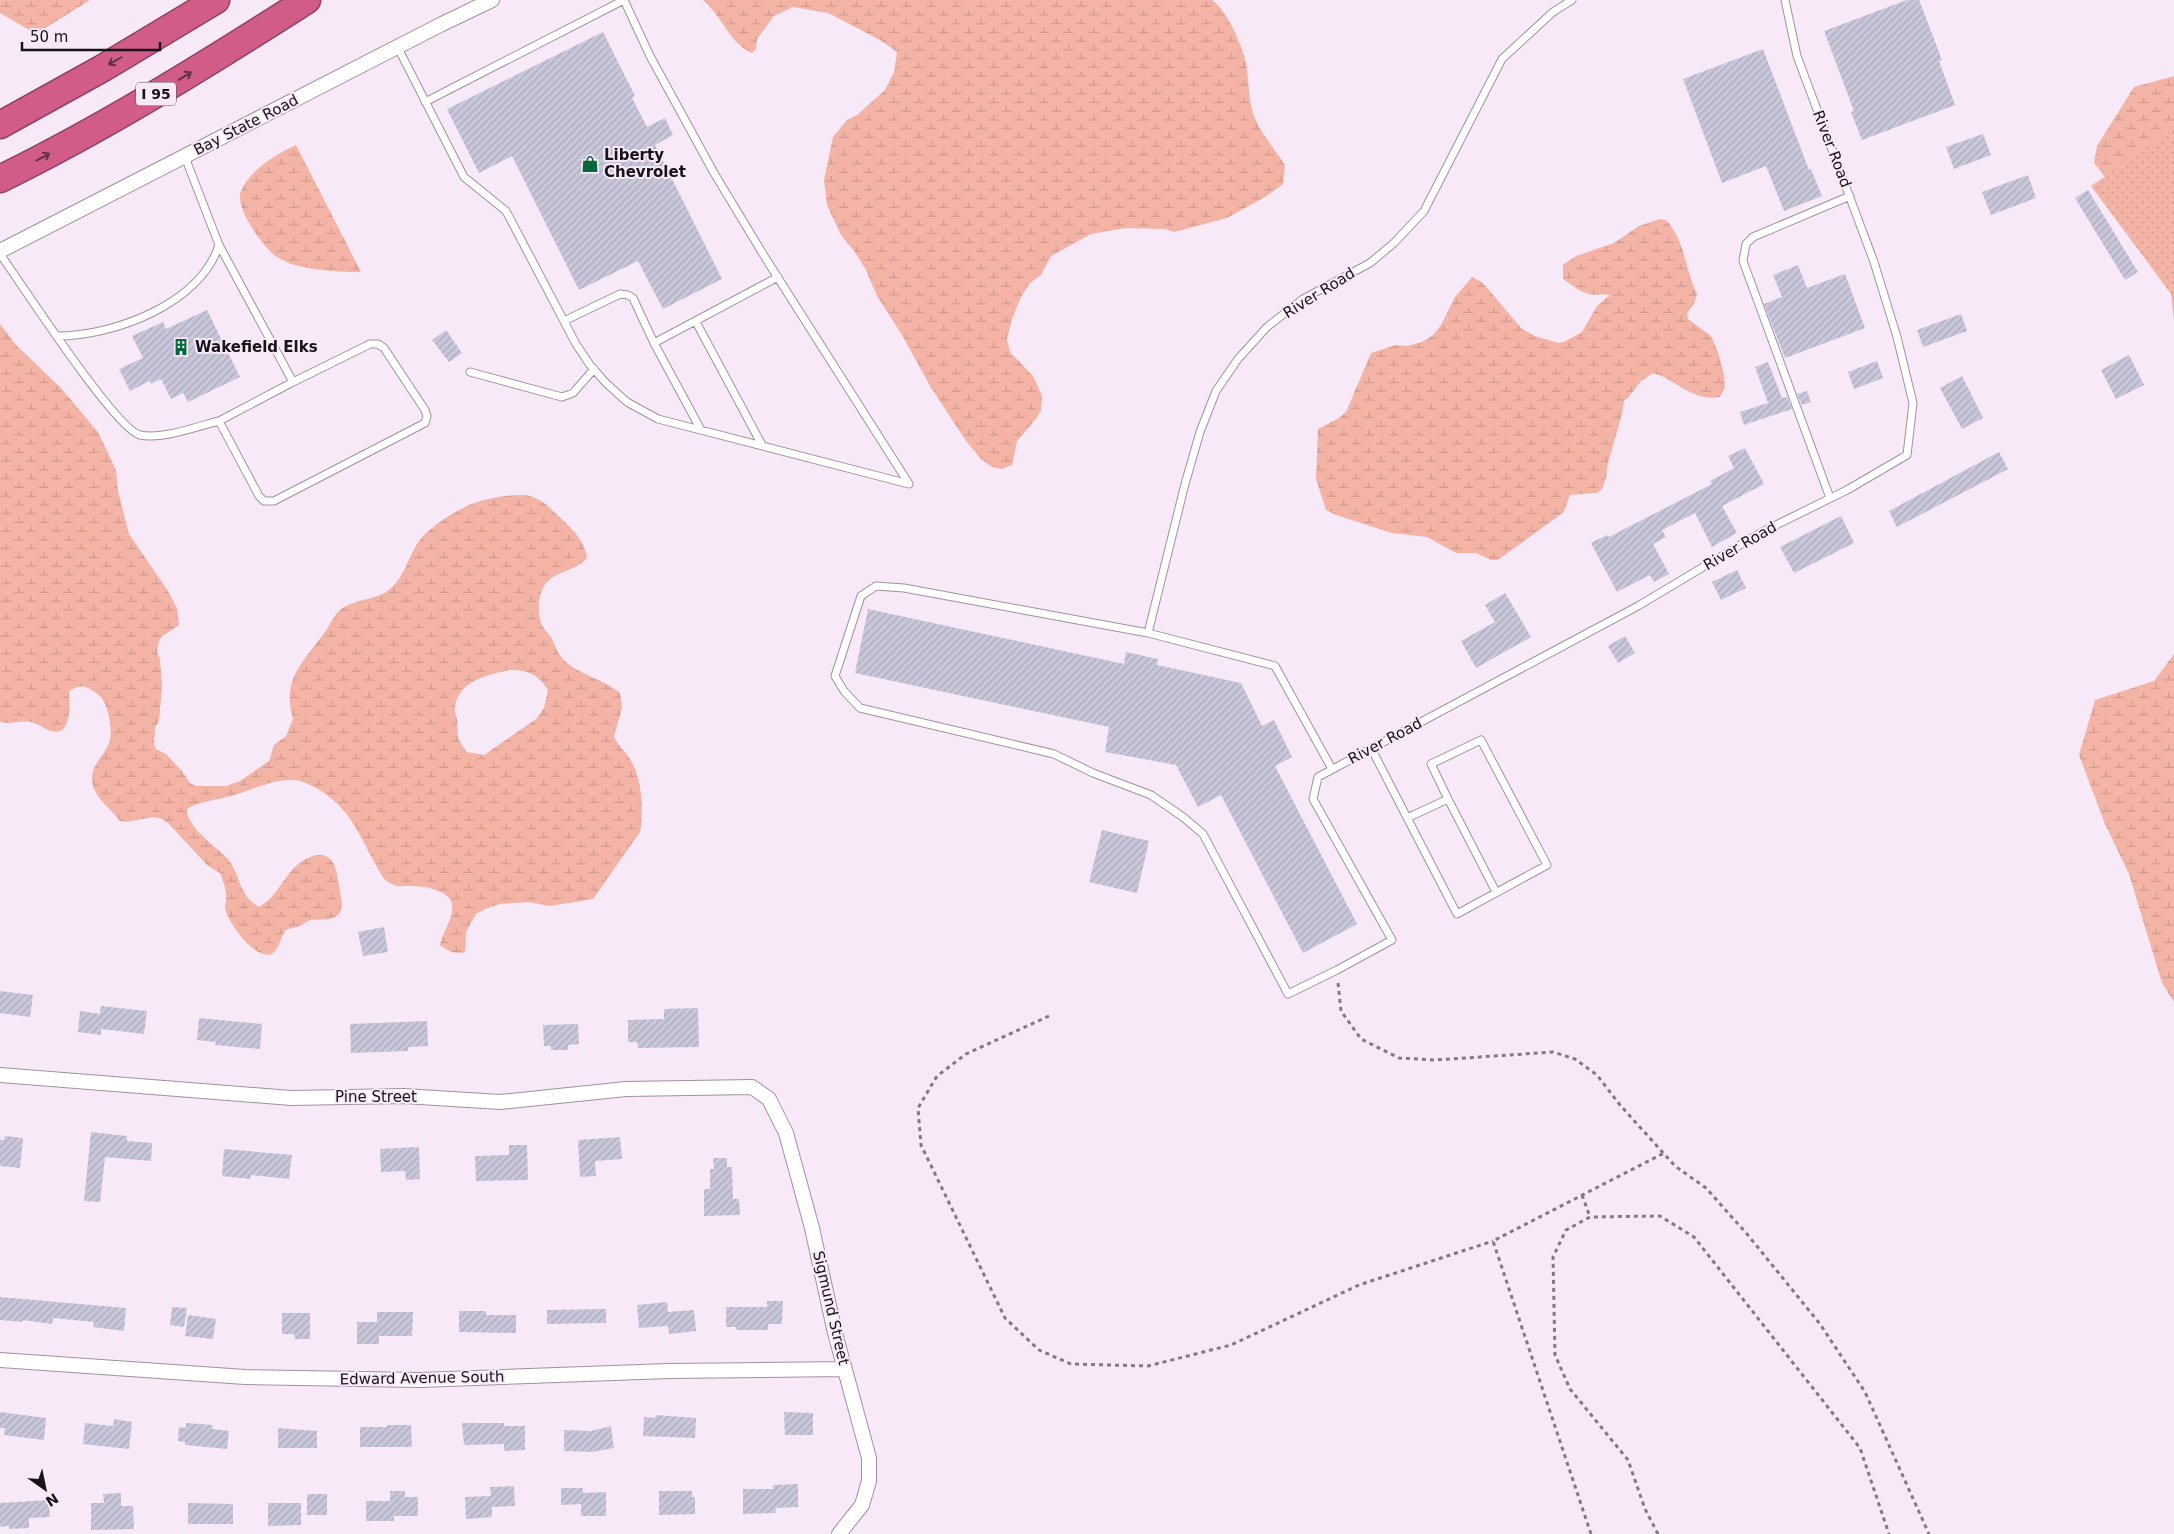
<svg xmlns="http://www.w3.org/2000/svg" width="2174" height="1534" font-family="'DejaVu Sans',sans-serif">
  <defs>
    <pattern id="wetland-marsh" width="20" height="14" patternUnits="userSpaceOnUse" patternTransform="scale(1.25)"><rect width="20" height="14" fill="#f3b4a6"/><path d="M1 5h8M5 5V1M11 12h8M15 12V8" fill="none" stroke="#d09a8e"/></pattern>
    <pattern id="park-dots" width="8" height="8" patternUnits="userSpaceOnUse" patternTransform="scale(1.25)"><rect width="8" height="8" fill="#f3b4a6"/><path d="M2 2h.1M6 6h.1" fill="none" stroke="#d09a8e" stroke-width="1.8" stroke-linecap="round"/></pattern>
    <pattern id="building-hatch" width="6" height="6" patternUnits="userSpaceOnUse" patternTransform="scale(1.25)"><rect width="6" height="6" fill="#c9c7da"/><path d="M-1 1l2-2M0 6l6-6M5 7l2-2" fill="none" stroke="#acaaba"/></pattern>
  </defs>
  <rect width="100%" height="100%" fill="#f8e9f8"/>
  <!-- wetland -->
  <path fill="url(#wetland-marsh)" fill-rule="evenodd" d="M0 0H90L36 34 0 13Z
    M703 0H1212C1227 10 1242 45 1246 63 1249 79 1248 98 1253 113 1260 133 1274 148 1285 165L1283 184 1265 197 1227 218 1174 232 1165 229 1126 228 1091 234 1051 256 1041 275 1030 283 1020 299 1012 319 1007 339 1010 352 1033 376 1042 395 1041 410 1036 419 1017 441 1012 465 1002 469 992 467 981 459 966 441 930 386 902 335 877 296 866 270 854 251 841 235 827 205 824 180 833 137 847 120 857 115 885 90 894 72 897 52 880 40 828 13 793 7 774 16 757 39 756 49 752 53C729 43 722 16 703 0Z
    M2174 76V321L2168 266 2139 221 2094 163 2097 146 2134 87Z
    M296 145 361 272C346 273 302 269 289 263 284 260 277 258 273 254 261 243 234 207 241 191 250 170 276 154 296 145Z
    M1660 219 1666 220C1685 240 1685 270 1697 294L1694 304 1687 313 1688 319 1711 336 1718 352 1724 375 1725 387 1720 397C1692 402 1676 379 1653 373L1640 382 1629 397 1624 401 1622 414 1608 463 1606 478 1602 489 1597 493 1570 495 1564 512 1498 560H1491L1476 553H1456L1427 537 1392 533 1336 515 1326 510 1316 479 1318 429 1339 418 1346 412 1371 353 1396 345 1407 346 1422 342 1432 336 1441 325 1455 297 1472 277 1483 283 1522 329 1535 336 1558 343 1564 342 1582 332 1597 306 1610 295C1603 293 1596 296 1589 294 1580 292 1571 284 1563 279V265L1576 256 1614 243 1639 226Z
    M0 324 17 346 60 387 98 432 116 470 118 491 129 534 168 591 177 608 179 625 161 637 158 644 157 652 160 659 162 686 159 721 155 727 154 744 156 749 166 754 182 771 190 783 196 786H226L240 781 269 761 274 745 286 736 293 719C281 679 304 661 325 632 332 622 335 611 346 606 362 598 378 600 391 588 407 574 409 551 423 536 434 525 452 513 467 506 478 500 517 492 530 496 537 498 547 504 552 510 566 523 585 538 587 558 577 570 560 570 548 581 538 590 536 613 542 625 544 629 548 633 551 637 556 648 558 655 567 663 583 676 605 680 620 693L622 708 614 736C617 745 625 751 630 759 642 779 644 808 640 832L593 899 550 906 528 902 500 904 485 909 476 914 466 932 465 952C456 955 448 951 440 945 442 932 454 919 452 905 451 891 425 886 413 886 407 885 400 888 394 885 391 884 387 881 384 879 362 844 354 808 314 787 306 783 298 779 289 780 274 780 252 789 238 794 222 800 200 800 187 809 186 827 216 846 228 859 241 875 238 895 259 907 281 895 286 866 310 857 334 849 336 868 339 886 340 894 344 905 340 912 334 922 320 919 311 920 306 921 302 926 297 927 293 928 290 928 286 930 281 936 279 949 273 953 258 964 226 921 225 907 225 905 226 902 226 899 227 891 223 881 220 873L208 866 169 824 162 819 154 817 126 822 120 821C110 807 94 799 92 780 91 765 104 756 109 743 113 733 109 711 104 702 101 696 95 692 90 689 82 684 76 687 69 691 69 702 73 737 51 731 44 729 38 723 30 722 19 720 11 725 0 722ZM509 670C527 669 539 675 548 690L544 708 536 719 484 755 467 752C455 736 459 738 457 720 457 716 454 713 455 708 457 681 488 675 509 670Z
    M2174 654V1002L2162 983 2129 874 2105 824 2079 755 2095 700 2154 681Z"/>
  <!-- park -->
  <path fill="url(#park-dots)" d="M2174 129V298L2091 186Z"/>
  <!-- building -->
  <path fill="url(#building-hatch)" d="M1907 0H1919L1942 60 1939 61 1955 105 1862 140 1851 112 1854 111 1824 31Z
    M603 32 635 96 632 98 647 127 665 118 673 135 655 145 722 279 663 309 638 261 579 290 512 156 479 173 447 109Z
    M1763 49 1809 170 1811 169 1822 196 1784 211 1766 166 1722 183 1683 79Z
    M1983 134 1991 155 1954 169 1946 147Z
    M2028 175 2036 198 1991 215 1982 192Z
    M2088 190 2138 272 2125 280 2075 198Z
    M1798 265 1807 288 1845 274 1865 328 1785 358 1764 304 1782 297 1773 275Z
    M207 310 240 377 188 402 183 393 171 399 161 379 151 384 150 381 130 391 119 369 143 358 132 336 163 322 166 329Z
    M1961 314 1967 331 1923 347 1917 330Z
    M446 330 462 353 449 362 432 340Z
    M2129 355 2144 385 2116 399 2101 370Z
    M1877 361 1883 378 1854 389 1848 372Z
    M1768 362 1782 398 1787 397 1792 409 1744 425 1740 412 1768 403 1755 367Z
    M1962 376 1983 418 1962 429 1940 388Z
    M1807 391 1811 402 1802 405 1797 394Z
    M1745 448 1764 484 1722 506 1737 533 1712 547 1695 513 1662 530 1666 537 1653 544 1669 574 1654 582 1650 575 1617 592 1591 543 1607 535 1609 537 1712 484 1710 481 1734 468 1728 456Z
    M1999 452 2008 469 1897 527 1889 511Z
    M1841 516 1854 543 1794 573 1780 547Z
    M1737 570 1746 588 1721 600 1712 582Z
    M1505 593 1531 637 1476 668 1461 641 1495 622 1485 605Z
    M868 609 1124 664 1126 652 1158 659 1157 665 1241 683 1262 726 1274 720 1292 757 1275 766 1357 924 1303 953 1221 795 1198 807 1176 765 1105 752 1109 727 855 673Z
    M1625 636 1635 653 1618 663 1608 646Z
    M1102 830 1149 841 1137 893 1089 882Z
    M384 927 388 952 363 956 358 932Z
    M0 991 33 995 30 1017 0 1013Z
    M101 1006 147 1011 144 1034 101 1029V1035L78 1032 80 1011 100 1014Z
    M698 1008 699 1047 638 1048 637 1042H628V1020L664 1019V1009Z
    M199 1018 262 1024 260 1049 215 1045 216 1042 197 1040Z
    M427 1021 428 1046 408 1047V1051L351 1053 350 1024Z
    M578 1024 579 1044 568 1045V1050H551V1046H544L543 1025Z
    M91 1132 127 1136V1141L152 1143 151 1161 105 1157 100 1202 84 1201Z
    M5 1136 23 1138 20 1168 0 1166V1140H4Z
    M620 1137 622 1159 595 1161 596 1176 580 1177 578 1140Z
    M509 1145H527L528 1180 476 1181 475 1156 509 1155Z
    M419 1147 420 1179 406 1180 405 1171 381 1172 380 1149Z
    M224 1149 292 1155 289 1179 251 1175 250 1179 222 1176Z
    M713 1158H727V1167H732L733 1199H739L740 1215 704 1216V1189H710V1169H714Z
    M0 1297 126 1308 124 1331 93 1327 94 1322 53 1318 52 1324 23 1320 22 1322 0 1320Z
    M767 1301H783L782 1324H768V1330H736V1327H726V1307H767Z
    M667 1302 668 1312 694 1310 696 1331 669 1334 668 1326 639 1328 637 1305Z
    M172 1307 187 1308 184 1327 170 1325Z
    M606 1309V1323L547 1324V1310Z
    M459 1311H486V1315H516V1333L459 1332Z
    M377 1312H413L412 1336H379V1344H357V1322H377Z
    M282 1313H310V1339H295L294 1334H282Z
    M188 1315 216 1319 213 1339 185 1336Z
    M0 1412 46 1418 44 1440 4 1435 5 1428H0Z
    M784 1412 813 1413V1435H785Z
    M656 1415 696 1418 695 1438 643 1436 644 1417 655 1418Z
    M114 1419 132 1422 129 1449 83 1444 85 1423 113 1426Z
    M186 1423 213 1425 212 1429 229 1431 227 1449 185 1445V1442L178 1441 179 1427 186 1428Z
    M462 1423H504V1426H525V1450L504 1451V1444L464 1445Z
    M387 1425H411L412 1447H360V1427H387Z
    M611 1426 614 1448 592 1452 564 1451V1430L591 1431Z
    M278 1428 317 1431V1448H278Z
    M798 1484V1507L776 1508 775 1513 743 1514V1489H773V1485Z
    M514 1486 515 1506 492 1507V1517L466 1519 465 1497 491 1496 490 1487Z
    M561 1488H583V1493L606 1492V1516H581V1504L561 1505Z
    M390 1491H405V1497H418V1516H394V1521H366V1501H390Z
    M659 1491H692V1497H695V1514L659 1515Z
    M121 1493V1506H133L134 1529 91 1530V1503H104L103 1494Z
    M307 1494H327V1515H307Z
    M49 1500 50 1517 29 1518V1528L9 1529V1526L0 1527V1503Z
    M188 1503 233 1504V1524H188Z
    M268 1503H301V1525L268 1526Z"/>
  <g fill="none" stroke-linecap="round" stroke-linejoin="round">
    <!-- lane casing -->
    <g stroke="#9f919f" stroke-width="9">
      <path id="lane" d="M397 46 464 177 506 211 576 344 590 365 606 383 627 402 658 419 909 484 766 259 714 173 650 56 624 0 425 102
        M0 254C21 283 115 429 140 435 162 440 198 426 219 421L259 496 264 501H274L425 423 427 416 425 410 384 348 378 344H370L293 382 219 245 185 157
        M564 321 620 294 628 295 633 298 654 343 701 430
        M696 322 762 445
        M57 336C114 336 200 304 219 245
        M654 343 778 277
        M470 372 562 397 573 393 594 369
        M219 421 293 382
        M1830 498 1743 261 1746 244 1753 237 1850 196
        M1148 633 904 588 876 586 861 596 835 676 844 691 860 708 1054 754 1093 773 1151 795 1183 817 1203 834 1288 994 1337 970 1392 940 1313 799 1318 777 1638 606 1760 533 1847 490 1907 455 1913 403 1897 337 1874 262 1797 56 1785 0
        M1371 748 1457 914 1547 865 1481 740 1431 764 1448 799 1407 818
        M1332 769 1275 666 1148 633 1185 484 1200 432 1216 391 1238 359 1267 327 1303 299 1370 263 1394 243 1424 211 1502 59 1553 12 1572 0
        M1448 799 1496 892"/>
    </g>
    <!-- street casing -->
    <g stroke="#9f919f" stroke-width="16">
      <path id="street" d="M0 251 440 25 492 0
        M0 1075 291 1098 404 1096 500 1102 626 1089 752 1087 769 1099 786 1133 812 1228 835 1333 869 1458V1481L862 1505 839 1534
        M0 1360 245 1377 420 1380 669 1371 845 1369"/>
    </g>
    <!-- highway casing -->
    <g stroke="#904260" stroke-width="29">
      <path id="highway" d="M0 125 103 68 216 0
        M0 179C106 127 207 64 307 0"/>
    </g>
    <!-- path -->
    <path stroke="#837983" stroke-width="3" stroke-dasharray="4 4" stroke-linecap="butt" d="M1338 983 1341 1011 1361 1039 1399 1058 1436 1060 1553 1052 1575 1059 1597 1075 1620 1105 1675 1166 1706 1188 1747 1234 1820 1324 1865 1392 1929 1534
      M1049 1016 966 1054 937 1076 918 1108 921 1145 1005 1318 1039 1350 1071 1364 1148 1366 1231 1345 1359 1285 1493 1241
      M1582 1195 1590 1217
      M1591 1534 1493 1241 1664 1153
      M1658 1534 1645 1509 1628 1460 1570 1389 1555 1355 1553 1257 1566 1230 1590 1217 1660 1216 1694 1237 1860 1448 1889 1534"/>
    <!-- lane -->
    <use href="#lane" stroke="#fff" stroke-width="7"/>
    <!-- street -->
    <use href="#street" stroke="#fff" stroke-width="14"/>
    <!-- highway -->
    <use href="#highway" stroke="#d15c87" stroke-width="26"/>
  </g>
  <!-- one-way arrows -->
  <defs><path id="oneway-shaft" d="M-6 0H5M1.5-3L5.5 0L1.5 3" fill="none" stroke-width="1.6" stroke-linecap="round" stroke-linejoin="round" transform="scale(1.25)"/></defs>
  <g stroke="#623044">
    <use href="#oneway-shaft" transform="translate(115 61) rotate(150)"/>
    <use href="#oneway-shaft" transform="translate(185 76) rotate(-31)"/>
    <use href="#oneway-shaft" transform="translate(43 157) rotate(-28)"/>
  </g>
  <!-- icons -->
  <defs>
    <g id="shop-bare" transform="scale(1.35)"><path d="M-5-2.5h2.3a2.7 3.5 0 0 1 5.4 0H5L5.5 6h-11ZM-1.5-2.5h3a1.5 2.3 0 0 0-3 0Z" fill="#04683d" stroke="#f8e9f8" stroke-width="2.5" paint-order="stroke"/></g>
    <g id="building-bare" transform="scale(1.35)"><path d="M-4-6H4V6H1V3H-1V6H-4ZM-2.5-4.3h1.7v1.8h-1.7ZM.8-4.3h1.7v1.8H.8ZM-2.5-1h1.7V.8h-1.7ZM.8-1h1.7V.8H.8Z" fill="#04683d" stroke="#f8e9f8" stroke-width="2.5" paint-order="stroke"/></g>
  </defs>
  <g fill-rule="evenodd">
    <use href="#shop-bare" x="590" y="164"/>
    <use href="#building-bare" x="181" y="347"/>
  </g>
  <g text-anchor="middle" stroke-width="4" stroke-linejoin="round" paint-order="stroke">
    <!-- shield labels -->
    <rect fill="#f8e9f8" stroke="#5b535b" stroke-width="1" x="136" y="82.5" width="40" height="23" rx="4"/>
    <g font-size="14" font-weight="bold" fill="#181318">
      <text x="156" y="99">I 95</text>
    </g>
    <!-- street labels -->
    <g font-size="15" fill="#181318" stroke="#f8e9f8">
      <text transform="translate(246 125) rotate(-27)" y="5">Bay State Road</text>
      <text transform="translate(1832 149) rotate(69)" y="5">River Road</text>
      <text transform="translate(1319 293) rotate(-32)" y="5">River Road</text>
      <text transform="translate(1740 546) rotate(-30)" y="5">River Road</text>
      <text transform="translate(1385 741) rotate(-28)" y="5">River Road</text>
      <text x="376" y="1102">Pine Street</text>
      <text transform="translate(831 1308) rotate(77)" y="5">Sigmund Street</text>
      <text transform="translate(422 1378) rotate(-1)" y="5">Edward Avenue South</text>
    </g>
    <!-- poi labels -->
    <g font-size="15" font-weight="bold" fill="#181318" stroke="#f8e9f8" text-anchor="start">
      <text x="604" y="160">Liberty<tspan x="604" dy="17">Chevrolet</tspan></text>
      <text x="195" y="352">Wakefield Elks</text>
    </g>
  </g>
  <!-- north arrow -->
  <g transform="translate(45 1489) rotate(147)" stroke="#f8e9f8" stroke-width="4" paint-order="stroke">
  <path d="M0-4L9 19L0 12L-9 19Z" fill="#181318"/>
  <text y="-8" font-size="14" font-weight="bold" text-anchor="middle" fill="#181318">N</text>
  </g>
  <!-- scale -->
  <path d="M22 42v8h138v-8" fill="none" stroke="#181318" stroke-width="2.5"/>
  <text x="30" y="42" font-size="15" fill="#181318" stroke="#f8e9f8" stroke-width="4" paint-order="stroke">50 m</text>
</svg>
